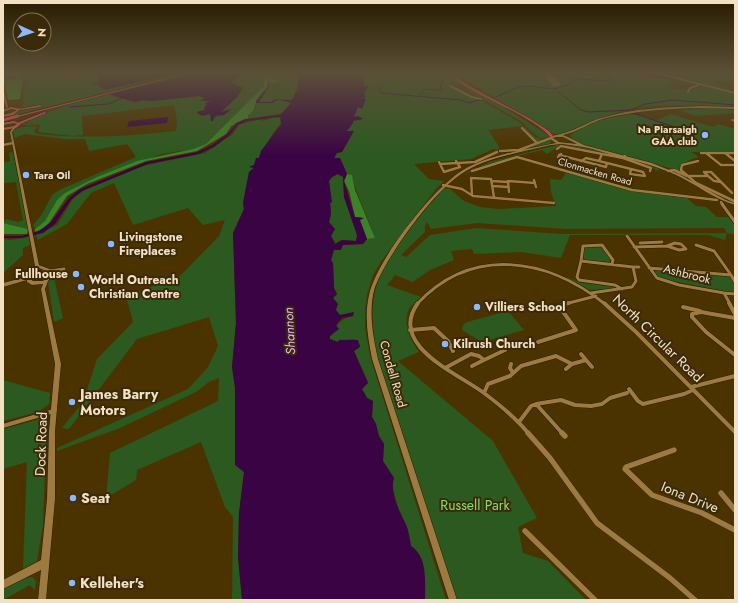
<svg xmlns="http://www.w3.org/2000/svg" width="738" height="603" font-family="Jost,sans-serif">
  <rect width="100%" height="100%" fill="#4b3300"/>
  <!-- green -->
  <path fill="#2b5920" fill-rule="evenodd" d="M30 71H67L63 72 65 76C78 77 89 71 102 71L97 75 100 80 93 84H97L104 90 190 71 11 116 21 110 29 109 20 108 25 102 23 101 26 74Z
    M199 71H205L113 93 115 97 138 102 142 100 151 101 200 96 208 101H213L209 102 202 116 210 114 216 118 217 115 231 108 221 112 237 97 243 89V88L231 83 236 77H241L245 71 268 72 262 75 264 81V86L256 96 206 144 193 149 162 154 97 177 57 200 45 221 35 229 33 225 42 214 52 195 59 190 136 157 127 144 89 151 85 139H64L24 134 15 138 13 131C20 126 28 126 37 127L34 132 38 134C85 139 128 136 176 131L177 121 174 105 82 116 83 135 72 136 38 132 40 125 26 123 34 118 24 123 38 126 23 125 21 123C78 98 140 84 199 71Z
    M288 71H296C302 80 297 90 292 100 286 102 280 100 273 100L271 102 281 100 291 103 283 113 248 119V117L255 109 256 103H267L258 101 270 84 275 83 272 77 265 76 288 73Z
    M357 71H445L451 78 450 82 479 98 452 85 449 86 476 99 480 100 519 122 535 137 542 139 538 143 534 140 522 126 488 130 500 148H498L499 150C518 154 533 146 550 139L551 142 550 144 514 153 493 149 471 159 414 164 429 179 444 181 436 189 382 260 373 275 367 295 365 312V328L370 356 446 600H425L424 568 411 546 407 528 399 512 392 484 394 478 383 461 384 444 379 436 376 424 372 417 373 401 367 398 362 389 368 382 354 351 355 339 339 340 338 342 330 339V336L332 335C337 324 340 319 353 316V313L340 315 335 310 333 298 337 294 334 288 333 263 331 260 334 250 342 245 363 244 367 239 375 238C368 217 357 197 352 176L347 174 340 158 334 159 337 153 342 152 353 132H346L352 121 360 118 361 117H354V115L368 87 362 86 363 74Z
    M451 71H539L552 85H561L548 71 628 72 667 79H677L669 84 674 89 690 90 701 86 735 93V107C701 106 655 103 622 111 611 114 600 118 590 122 577 127 567 134 553 134Z
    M651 71H725L726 75 735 77V85L734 82 715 81 718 85 730 89 729 91 698 84 701 82 692 80 689 82Z
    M453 78 472 90 471 91 499 104 550 136 547 138H540L532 132 521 121 462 88 468 89 452 80Z
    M715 109 735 110V113L695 116 680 110Z
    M671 114 713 127 719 124 735 129V152H691L699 157 692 159 679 166 684 174C675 168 655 165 644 161L661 168 657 171 646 164 576 142 570 136C583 123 621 113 639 115 644 115 651 119 657 120Z
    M275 117 280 118 281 124 273 133 254 165 250 166 254 167 249 172 243 203 244 209 233 233 236 323 232 367 235 388V465L244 472 239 513 238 557 242 600H232L233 517 225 507 201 442 137 470 136 480 106 498 110 453 218 401 219 378 209 382 196 392 120 428 57 451V448L188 389 208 367 218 346 209 317 137 339 69 429 62 428 83 402 97 359 133 322 126 296 179 277 219 236 225 220 203 225 188 208 133 225 114 183 91 193 67 224 38 240 36 235 57 225 74 197 87 189 142 166 205 153 233 134 239 125 260 119 262 121Z
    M557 145H576L623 157 560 145 547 154 542 150 514 157 462 175 489 162Z
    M13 152 28 229 3 223 6 219 18 222 23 220 16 182 3 183V162L10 161 9 153Z
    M567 171 632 191 686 197 696 206 706 207 717 217H728L735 225V235L727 233 725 240 708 235H570L561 258 521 252 474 254 472 249 451 251 454 260 430 270 413 282 395 275 387 285 421 297C417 301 412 305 409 309 402 322 411 341 419 352L398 361 493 441 537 518 518 527 523 553 548 561 586 600H457L377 355C373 332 370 310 376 288 384 255 422 215 443 188L450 189 464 201 480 207 498 209 556 206 551 192 550 179 561 180ZM427 222 431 229 477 223 566 229 724 228 727 233 563 234 476 228 430 235 406 257 401 255 425 232V226Z
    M338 174 343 177 344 197 357 235V241L342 240 335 244V242L331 236 329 222 331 214 329 181 332 177Z
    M29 237 30 245 23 248V255L3 273V239L10 240Z
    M601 246 611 259 610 262 583 260 582 259 584 247Z
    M654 269 727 276C734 279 735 286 735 293L662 279 658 278Z
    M563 276 582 283 618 287 616 289 589 290Z
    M54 278 63 318 54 322 48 282Z
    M508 311 524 330 482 342 462 330 463 325 467 322Z
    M3 380 50 393 49 404 38 412 3 421Z
    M40 419 47 421 43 525 37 561 23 569 27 462 3 469V429Z
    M32 577 36 581 35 590 30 585 3 600V589L23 578Z"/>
  <!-- forest -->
  <path fill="#3b8328" d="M3 71H24L20 99 8 100 3 78H5L6 81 16 79V76L3 77Z
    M268 72 265 75 272 77 278 81 270 84 269 80C268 89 261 92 257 100 253 108 257 108 248 116V119L231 126 226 134 197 151 146 161 87 184 67 196 49 223 44 228 35 232V229L45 221 57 200 65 193 97 177 137 161 193 149 206 144 264 86V81L261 75Z
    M347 174 352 175 355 190 375 238 367 239 359 220 363 218 355 217 349 191 344 181Z
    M3 223 28 229 27 234H3Z"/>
  <!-- water -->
  <path fill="#390344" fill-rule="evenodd" d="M102 71C106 74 175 71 186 71L104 90 97 84H92L100 80 97 75Z
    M205 71H221L217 75 223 74 222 71H245L244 75 237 77 231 82 243 88 242 89 237 97 221 112 232 109 224 115 215 116 213 121H211L210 114 202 116 196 112 205 110 204 108 206 107 204 106 207 105 205 103 211 101H200L205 98 200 96 151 101 142 100 135 102 108 94Z
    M296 71H357L366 76 363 81 365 84 363 86H369L364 94 366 97 363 98 366 99 362 109 358 107 354 117 358 116 363 119 353 121V123L347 131H354L342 152 337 153 334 158H340L347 174 344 181 355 217 364 218 360 220 367 239 363 244 343 245 341 250H334L331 260 333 263 334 288 337 294 333 298 338 304 336 310 340 315 354 312 353 316 342 318 336 325 339 329 330 336V339L338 342 339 340H358L360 347 354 351 368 383 362 389 367 398 373 401 372 417 376 424 379 436 384 444 383 461 394 478C389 494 401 513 407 527 409 533 410 540 411 546 428 557 425 582 425 600H242L238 557 239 513 244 472 235 465V388L232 367 236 323 233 233 244 209 243 203 249 172 254 168 249 167 254 165 256 158H259L261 151 281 124 280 115 291 103 281 100H276L273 103H256V101L268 87 269 80V87L259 102H271L276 99 292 100C298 89 301 81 296 71ZM338 174 343 177 344 197 357 235 356 241 342 240 335 244 331 236 335 229 329 222 331 214 330 203 332 202 329 181 332 177Z
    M168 117 167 123 127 127 129 121Z"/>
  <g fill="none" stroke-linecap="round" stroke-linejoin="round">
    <!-- stream -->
    <path stroke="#390344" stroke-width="1" d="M566 71 579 79
      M616 71 674 79
      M244 75H256
      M672 76 668 72 675 71
      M442 80 443 84
      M377 87 379 89
      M379 89 381 93 460 100
      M555 89 581 110 588 112 631 110 645 104 673 100 735 105
      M420 95 426 89 442 91 440 84H442
      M496 97 518 87 529 86 555 89 567 85 576 79 609 81 611 76 604 71
      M461 100 468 103 480 100
      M70 107 108 104 122 98
      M633 113 689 132"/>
    <!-- river -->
    <path fill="#390344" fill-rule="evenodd" d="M286 114H287V116L247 121 238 125 230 135 214 147 199 154 148 164 82 191 71 200 55 224 43 233 21 238H3V236H21L39 231 51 222 69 198 80 189 146 162 197 152 212 145 228 133 236 123 245 119Z"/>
    <!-- runway -->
    <path fill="#846e43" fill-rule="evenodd" d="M539 71H548L561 84 559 86H553Z"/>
    <!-- street-far4 casing -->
    <g stroke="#2c1c00" stroke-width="2.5">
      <path id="street-far4" d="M649 71 735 93
        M450 86 472 97 481 99
        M688 92 690 88 699 85
        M732 120 735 121
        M522 128 523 129"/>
    </g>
    <!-- street-far3 casing -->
    <g stroke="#2c1c00" stroke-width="3">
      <path id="street-far3" d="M522 128 537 143
        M3 145 13 143
        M557 149 561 146 623 158 625 156
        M500 151 519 150 551 138
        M701 153H735
        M706 153 721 165H735
        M725 153 735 161
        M561 154 558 157 562 164 561 166
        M559 155 606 167 607 163 599 161 602 154
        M623 158 651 168 650 171
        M581 161 586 158 599 161
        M698 161 682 165 681 170 696 183 734 201
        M439 162 444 172 460 167 456 161
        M607 163 631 169
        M440 164 475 162 497 152
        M631 169 643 172 645 176 630 174Z
        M472 171 517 157 632 190 717 200
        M668 171 674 170 687 176H708L704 172H711L732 193
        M708 176 714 181 721 182
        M534 180 536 187
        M492 181 508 182
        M443 185 462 189 473 196 554 203
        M493 186 508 187
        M509 192 508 181 535 183
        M472 194 471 178 491 179 494 197
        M721 202 723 205"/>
    </g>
    <!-- street-far2 casing -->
    <g stroke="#2c1c00" stroke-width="4">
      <path id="street-far2" d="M722 204 735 222
        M627 236 657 278 679 285 724 293
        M640 243 662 242
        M675 243 681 244 686 249 679 250 667 246Z
        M696 245 714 251 731 275
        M634 247 667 246
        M581 261 583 246 602 245 613 260 612 264
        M633 267H639
        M649 268 731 275 735 282
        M50 271 64 269
        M591 293 632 287 636 281 633 267 581 261 577 277 579 280 615 285 622 289
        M417 304C472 245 547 258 605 304
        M565 304 596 296
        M730 304 724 293 735 294"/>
    </g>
    <!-- street-far1 casing -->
    <g stroke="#2c1c00" stroke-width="5">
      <path id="street-far1" d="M418 303C387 345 457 373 484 393 500 405 516 418 529 434
        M604 303 636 332 735 432
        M729 303 735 314
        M531 307 549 308 569 303
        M683 307 700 311
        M735 318 701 312 692 314V317L706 332 735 355
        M410 330 434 328 448 341 453 351
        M538 342 576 330 559 306
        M586 360 592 367
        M511 364 510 368 513 373
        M472 366 484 360
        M445 368 471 354 479 356 484 360 505 350
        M566 369 572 364
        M691 387 735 376
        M629 389 638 401 643 404 684 394 693 390
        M484 393 488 384 510 376 521 366 556 356 572 364 586 360 581 354
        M536 404 563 434
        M519 422 531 406 536 404 561 400 575 405 591 406 602 404 610 398 627 393
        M3 426 54 411"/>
    </g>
    <!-- street casing -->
    <g stroke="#2c1c00" stroke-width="6">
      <path id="street" d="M528 433 550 458 597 523 670 578 695 600
        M562 433 565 436
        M674 450 626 467 625 469 652 495 702 513 735 530
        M721 493 735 510
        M525 531 595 600"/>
    </g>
    <!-- secondary casing -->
    <g stroke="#2c1c00" stroke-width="1">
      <path id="secondary" d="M702 106 735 107V109C692 107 648 108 606 118 591 122 578 132 563 135L568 137 584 145 652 163 679 174 726 200 735 203V205C713 199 696 184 676 175 656 166 636 161 615 156 605 153 594 149 583 147 576 146 569 145 562 144 553 144 538 148 529 150 508 155 485 160 466 171 440 186 412 224 395 250 388 261 380 274 375 287 368 310 373 336 378 359L457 600H449L372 359C368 338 364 317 369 295 376 261 432 189 463 170 489 155 526 149 556 143L550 139V137C557 134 563 134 570 131 581 127 590 121 601 118 634 108 668 107 702 106ZM556 137H563L577 144 559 142 553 138Z
        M14 126 16 127 12 132 39 265 52 270 53 275 48 281 45 289 61 364 55 431V499L46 600H38L41 570 3 589V580L41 560 47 499 49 431 55 364 41 289 43 284 32 285 27 282V280L3 287V283L30 276 33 274 35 266 10 132ZM39 268 44 270 38 272ZM48 272 49 275 43 281H32L37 275Z"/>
    </g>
    <!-- primary casing -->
    <g stroke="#2c1c00" stroke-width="0.5">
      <path id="primary" d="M3 89 4 90 8 107 7 108 6 107 3 96Z
        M11 107 21 109 13 115 3 117V115L11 113 17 110 11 109 3 112V110Z
        M14 121 21 124 16 128 3 130V128L14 126 17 124 14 123 3 125V123Z"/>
    </g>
    <!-- highway casing -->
    <g stroke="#2c1c00" stroke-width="1">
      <path id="highway" d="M194 71H199L18 117 16 116Z
        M446 71H449L460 80 473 88 529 118 549 131 554 137 551 138C542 127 530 121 518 114 494 101 466 91 446 71Z
        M40 105H41V107L20 110 18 109Z
        M44 112 47 113 20 124 17 123Z"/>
    </g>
    <!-- street-far4 -->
    <use href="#street-far4" stroke="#9c7a40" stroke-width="2"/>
    <!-- street-far3 -->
    <use href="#street-far3" stroke="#9c7a40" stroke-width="2.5"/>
    <!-- street-far2 -->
    <use href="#street-far2" stroke="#9c7a40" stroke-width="3"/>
    <!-- street-far1 -->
    <use href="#street-far1" stroke="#9c7a40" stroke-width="4"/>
    <!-- street -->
    <use href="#street" stroke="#9c7a40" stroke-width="5.5"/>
    <!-- secondary -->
    <use href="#secondary" fill="#9c7a40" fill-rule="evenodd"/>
    <!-- primary -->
    <use href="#primary" fill="#bf5c4c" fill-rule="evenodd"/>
    <!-- highway -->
    <use href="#highway" fill="#d74854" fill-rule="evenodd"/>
    <!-- highway-bridge casing -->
    <g stroke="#2c1c00" stroke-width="3.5" stroke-linecap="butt">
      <path id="highway-bridge" d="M3 120 18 116"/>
    </g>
    <!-- highway-bridge -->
    <use href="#highway-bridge" stroke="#d74854" stroke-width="3"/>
  </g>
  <!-- sky -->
  <linearGradient id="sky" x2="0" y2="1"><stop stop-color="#291c00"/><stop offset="0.46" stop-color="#5b5037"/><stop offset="1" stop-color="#5b5037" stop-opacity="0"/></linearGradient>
  <rect width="738" height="156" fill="url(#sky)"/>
  <!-- markers -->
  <g fill="#8eb8fd" stroke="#3b2a0a" stroke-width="1.5">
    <circle cx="705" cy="135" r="4"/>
    <circle cx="26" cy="175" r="4"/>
    <circle cx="111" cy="244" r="4"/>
    <circle cx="76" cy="274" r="4"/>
    <circle cx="81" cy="287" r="4"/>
    <circle cx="477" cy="307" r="4"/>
    <circle cx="445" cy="344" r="4"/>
    <circle cx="72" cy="402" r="4"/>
    <circle cx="73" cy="498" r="4"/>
    <circle cx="72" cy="583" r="4"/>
  </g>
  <g text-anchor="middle" stroke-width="4" stroke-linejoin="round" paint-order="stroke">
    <!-- far-poi labels -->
    <g font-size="10" font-weight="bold" fill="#f4e1c4" stroke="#3b2a0a" text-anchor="end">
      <text x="697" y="133">Na Piarsaigh<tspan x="697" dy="12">GAA club</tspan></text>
      <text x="34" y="179" text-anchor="start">Tara Oil</text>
    </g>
    <!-- far-street labels -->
    <g font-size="10" fill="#f4e1c4" stroke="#3b2a0a">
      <text transform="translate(595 171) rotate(16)" y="4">Clonmacken Road</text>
    </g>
    <!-- poi labels -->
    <g font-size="12" font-weight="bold" fill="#f4e1c4" stroke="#3b2a0a" text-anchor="start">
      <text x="119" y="241">Livingstone<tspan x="119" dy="14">Fireplaces</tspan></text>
      <text x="68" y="278" text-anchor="end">Fullhouse</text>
      <text x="89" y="284">World Outreach<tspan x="89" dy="14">Christian Centre</tspan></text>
      <text x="485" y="311">Villiers School</text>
      <text x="453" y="348">Kilrush Church</text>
    </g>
    <!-- street labels -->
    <g font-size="12" fill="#f4e1c4" stroke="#3b2a0a">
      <text transform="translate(687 274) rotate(14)" y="4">Ashbrook</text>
      <text transform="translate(393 374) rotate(74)" y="4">Condell Road</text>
    </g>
    <!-- water labels -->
    <g font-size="13" font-style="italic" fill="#e9b5f6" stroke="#3b2a0a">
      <text transform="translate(289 331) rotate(-93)" y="5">Shannon</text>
    </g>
    <!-- near-street labels -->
    <g font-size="14" fill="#f4e1c4" stroke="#3b2a0a">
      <text transform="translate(658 338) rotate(44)" y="5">North Circular Road</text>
      <text transform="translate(41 444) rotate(-88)" y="5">Dock Road</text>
      <text transform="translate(690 497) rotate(22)" y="5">Iona Drive</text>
    </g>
    <!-- near-poi labels -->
    <g font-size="14" font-weight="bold" fill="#f4e1c4" stroke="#3b2a0a" text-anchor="start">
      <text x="80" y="399">James Barry<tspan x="80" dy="16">Motors</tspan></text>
      <text x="81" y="503">Seat</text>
      <text x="80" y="588">Kelleher's</text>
    </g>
    <!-- near-park labels -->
    <g font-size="14" fill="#84e06e" stroke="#3b2a0a">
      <text x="475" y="510">Russell Park</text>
    </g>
  </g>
  <!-- border -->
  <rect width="738" height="603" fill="none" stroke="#f4e1c4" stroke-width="8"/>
  <!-- north arrow -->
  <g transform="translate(32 32) rotate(93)"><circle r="19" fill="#3b2a0a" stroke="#857354"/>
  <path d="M0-3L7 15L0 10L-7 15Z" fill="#8eb8fd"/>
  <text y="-6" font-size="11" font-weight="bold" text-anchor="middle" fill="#f4e1c4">N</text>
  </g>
</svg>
